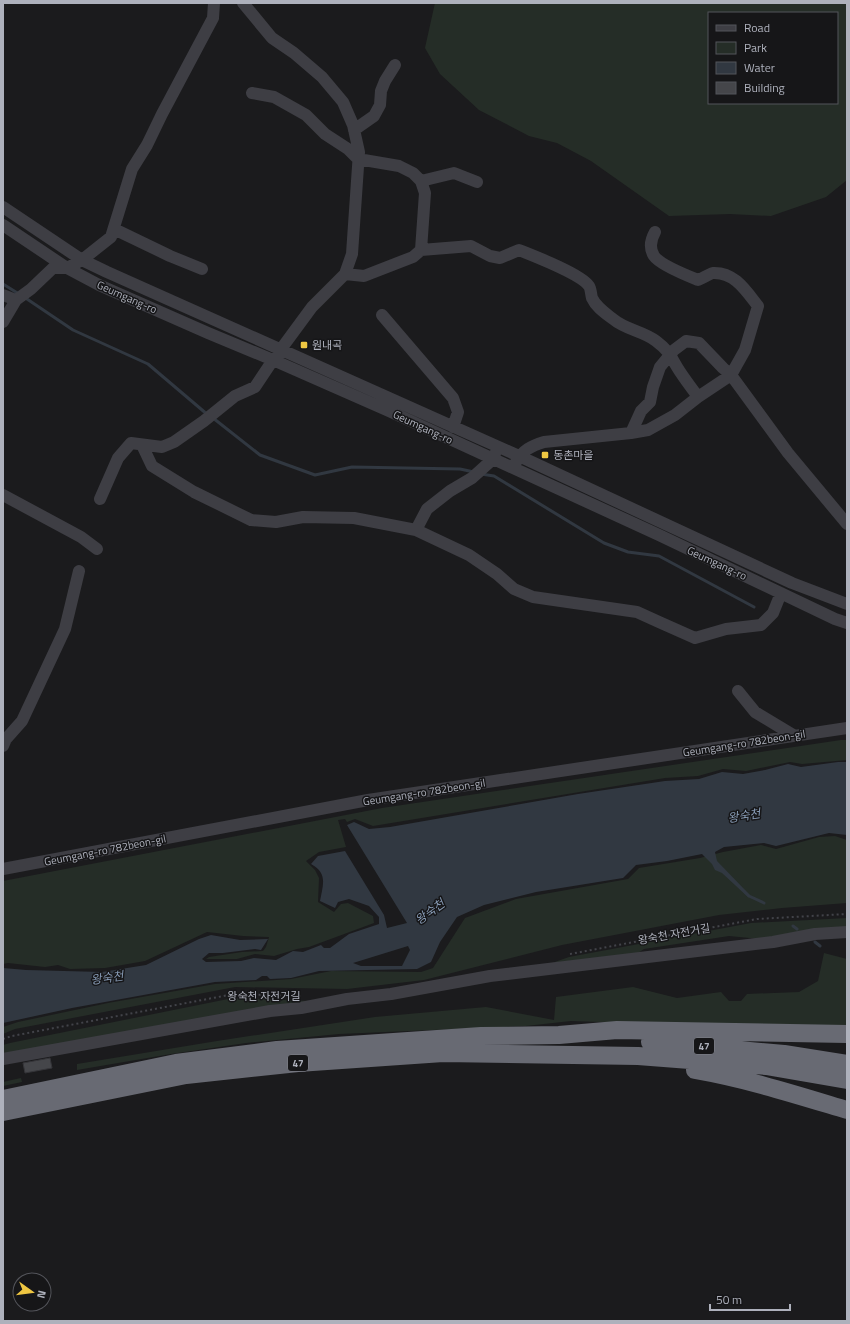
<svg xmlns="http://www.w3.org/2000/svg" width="850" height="1324" font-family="'Titillium Web','Noto Sans KR',sans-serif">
  <rect width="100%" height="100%" fill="#1b1b1d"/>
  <!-- green -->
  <path fill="#252d27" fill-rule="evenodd" d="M435 3H847V180L826 197 771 216 730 214 669 216 591 161 557 143 529 136 479 110 440 74 425 48ZM709 13H837V103H709Z
    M841 740H847V760L802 764 790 762 746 771 723 769 698 776 665 778 373 826 355 819 347 822 345 819 338 820 346 847 319 852 306 861 315 870 319 878 318 902 334 912 341 904 348 903 373 916 374 923 309 947 297 949 274 956 255 954 237 959H206L209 957 242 952 263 951 266 947 269 937 243 936 207 932 145 961 105 968 70 969 58 965 45 967 8 963 3 964V881L382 808Z
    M835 836 847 840V903L782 908 719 915 562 945 424 980 347 989 235 987 15 1029 3 1034V1027L18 1022 108 1003 215 984 291 979 331 971 421 972 433 968 465 918 516 899 628 879 639 868 700 858 723 852 761 845 776 849 819 837Z
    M847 918V930L760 939 729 936 644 949 638 953 552 963 569 957 751 923Z
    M824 953 847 959V1029L747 1027 571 1021 526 1026 339 1034 246 1043 171 1054 77 1070V1064L217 1041 375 1017 486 1007 554 1020 556 997 633 987 677 998 721 992 729 1001H741L747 994 799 992 818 981Z
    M233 998 310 1001 3 1055V1045L10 1043Z
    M21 1078 22 1082 3 1086V1082Z"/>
  <!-- water -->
  <path fill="#313841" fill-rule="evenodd" d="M838 762H847V835L829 833 776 846 764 843 724 847 715 852 717 861 745 890 749 898 722 873 715 870 712 864 702 854 667 861 636 865 623 878 536 892 484 905 457 917 440 942 431 962 417 969 319 971 291 978 270 979 267 976H262L256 980 215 982 72 1008 3 1023V968L26 970 102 972 146 965 199 939 211 935 240 940 268 939 261 950 255 949 223 953H209L202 959 206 962 241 961 254 958 276 960 293 951 303 952 321 945 324 948H330L349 934 379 924V917L369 906 349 899 338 902 335 908 320 901C323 885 328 873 311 864L318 856 345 851 384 915 387 928 407 923 347 825 354 822 369 829 390 827 578 794 665 781 699 779 722 772 743 774 765 770 788 764 801 767ZM408 946 410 950 402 966H361L353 963Z"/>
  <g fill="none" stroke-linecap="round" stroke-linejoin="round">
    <!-- stream -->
    <path stroke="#313841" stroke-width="3" d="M3 284 19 294
      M24 297 73 330 148 364 208 415
      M213 418 260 455 315 475 352 467 460 469 474 472
      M481 474 494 476 604 543 628 552 659 556 754 607
      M744 891 749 896 764 903
      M793 926 797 929
      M815 942 820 946"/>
  </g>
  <!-- building -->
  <path fill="#45464a" stroke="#353539" d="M50 1058 52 1068 25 1073 23 1063Z"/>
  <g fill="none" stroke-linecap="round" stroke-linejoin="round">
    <!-- path -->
    <path stroke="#424349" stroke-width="2" stroke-dasharray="2 3" stroke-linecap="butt" d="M570 954 757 919 847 914
      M3 1039 12 1036 234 994 301 996"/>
    <!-- minor -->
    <path stroke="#3e3e44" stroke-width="12" d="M252 93 274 97 306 115 325 134 348 149 358 159 399 166 413 173 421 181 425 193 421 250
      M354 130 374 116 380 105 381 91 385 81 395 65
      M421 181 454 173 477 182
      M3 207 82 260 107 272 519 456 792 583 847 604
      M3 225 67 268 99 285 208 333 273 360 389 411 659 535 835 619 847 623
      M114 229 170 256 202 269
      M345 274 364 276 413 257 421 250 471 246 490 256 500 258 519 250C534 256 581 274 589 286 591 289 591 295 592 298 596 307 605 313 613 319 626 330 643 331 656 341 668 350 670 355 677 367 683 377 691 387 698 397
      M3 295 16 300
      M382 315 453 398 458 412 453 427
      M3 322 16 300 31 289 53 268H67L82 260 111 237 132 169 147 145 162 114 213 18 214 3
      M631 433 641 411 650 402 653 387 660 367 674 350 686 341 699 343 723 368 731 375 788 453 847 524
      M142 445 152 466 194 492 251 520 276 522 303 517 354 518 416 530 469 555 497 574 514 589 533 597 637 612 659 622 695 638 726 629 761 625 773 613 781 593
      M516 462C523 450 531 446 544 442L631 433 648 430 675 415 698 397 731 375 745 350 758 306C746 291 735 272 713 273 709 274 703 278 698 280 688 276 660 265 654 256 649 248 651 239 655 232
      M3 495 81 537 97 549
      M100 499 118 458 131 443 162 447 174 442 204 421 235 396 255 387 273 360 312 307 345 274 352 254 359 152 353 125 343 102 322 77 294 53 272 38 243 3
      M416 530 427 509 450 491 472 478 493 459 495 454
      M738 691 755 712 793 735
      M3 746 6 739 22 721 65 629 79 571
      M3 869 368 800 847 728
      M3 1059 270 1011 301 1008 347 999 391 994 490 976 773 942 815 934 847 932"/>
    <!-- highway -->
    <path stroke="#686a73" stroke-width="18" d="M650 1042 784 1054 847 1064
      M695 1070C747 1079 797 1095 847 1110
      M3 1099 176 1063 277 1050 481 1036 559 1035 617 1030 847 1034
      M3 1112 186 1075 298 1063 443 1053 638 1056 766 1066 847 1080"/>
  </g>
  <!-- markers -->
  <g fill="#eec642" stroke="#161618" stroke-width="1.5">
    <rect x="300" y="341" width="8" height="8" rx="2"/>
    <rect x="541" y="451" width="8" height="8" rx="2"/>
  </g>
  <g text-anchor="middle" stroke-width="3" stroke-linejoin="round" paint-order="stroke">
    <!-- shield labels -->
    <g fill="#161618" stroke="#80828b" stroke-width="1">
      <rect x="694" y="1038" width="20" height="16" rx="3"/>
      <rect x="288" y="1055" width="20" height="16" rx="3"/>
    </g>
    <g font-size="10" font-weight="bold" fill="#aeb1bc">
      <text x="704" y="1050">47</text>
      <text x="298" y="1067">47</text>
    </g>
    <!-- street labels -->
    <g font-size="11" fill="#aeb1bc" stroke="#161618">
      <text transform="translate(127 297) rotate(24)" y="4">Geumgang-ro</text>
      <text transform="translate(423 427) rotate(25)" y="4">Geumgang-ro</text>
      <text transform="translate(717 563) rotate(25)" y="4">Geumgang-ro</text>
      <text transform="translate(744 743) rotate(-9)" y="4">Geumgang-ro 782beon-gil</text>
      <text transform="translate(424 792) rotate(-9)" y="4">Geumgang-ro 782beon-gil</text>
      <text transform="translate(105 850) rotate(-11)" y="4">Geumgang-ro 782beon-gil</text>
      <text transform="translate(674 934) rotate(-10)" y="4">왕숙천 자전거길</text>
      <text x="264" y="1000">왕숙천 자전거길</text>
    </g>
    <!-- poi labels -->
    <g font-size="11" fill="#aeb1bc" stroke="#161618" text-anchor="start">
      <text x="312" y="349">원내곡</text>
      <text x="553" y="459">동촌마을</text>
    </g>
    <!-- water labels -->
    <g font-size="12" font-style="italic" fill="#879bb5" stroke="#161618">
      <text transform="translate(744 816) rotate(-9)" y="4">왕숙천</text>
      <text transform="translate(430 912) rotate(-36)" y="4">왕숙천</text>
      <text transform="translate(107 978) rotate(-8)" y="4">왕숙천</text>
    </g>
  </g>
  <!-- border -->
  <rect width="850" height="1324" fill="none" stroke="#aeb1bc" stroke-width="8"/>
  <!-- legend -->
  <rect x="708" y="12" width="130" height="92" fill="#161618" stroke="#53545a"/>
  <rect x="716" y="25" width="20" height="6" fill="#3e3e44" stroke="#53545a"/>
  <text x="744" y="32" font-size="12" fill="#aeb1bc">Road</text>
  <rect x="716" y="42" width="20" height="12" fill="#252d27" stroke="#53545a"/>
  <text x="744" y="52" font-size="12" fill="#aeb1bc">Park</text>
  <rect x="716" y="62" width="20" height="12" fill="#313841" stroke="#53545a"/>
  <text x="744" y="72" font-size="12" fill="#aeb1bc">Water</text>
  <rect x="716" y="82" width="20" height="12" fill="#45464a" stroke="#53545a"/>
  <text x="744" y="92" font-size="12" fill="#aeb1bc">Building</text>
  <!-- north arrow -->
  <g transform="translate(32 1292) rotate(104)"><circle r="19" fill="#161618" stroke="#53545a"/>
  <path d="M0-3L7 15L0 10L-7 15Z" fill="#eec642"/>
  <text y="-6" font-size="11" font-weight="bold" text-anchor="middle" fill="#aeb1bc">N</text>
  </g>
  <!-- scale -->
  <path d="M710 1304v6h80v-6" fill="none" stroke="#aeb1bc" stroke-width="2"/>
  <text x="716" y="1304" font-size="12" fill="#aeb1bc" stroke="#161618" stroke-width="3" paint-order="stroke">50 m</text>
</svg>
